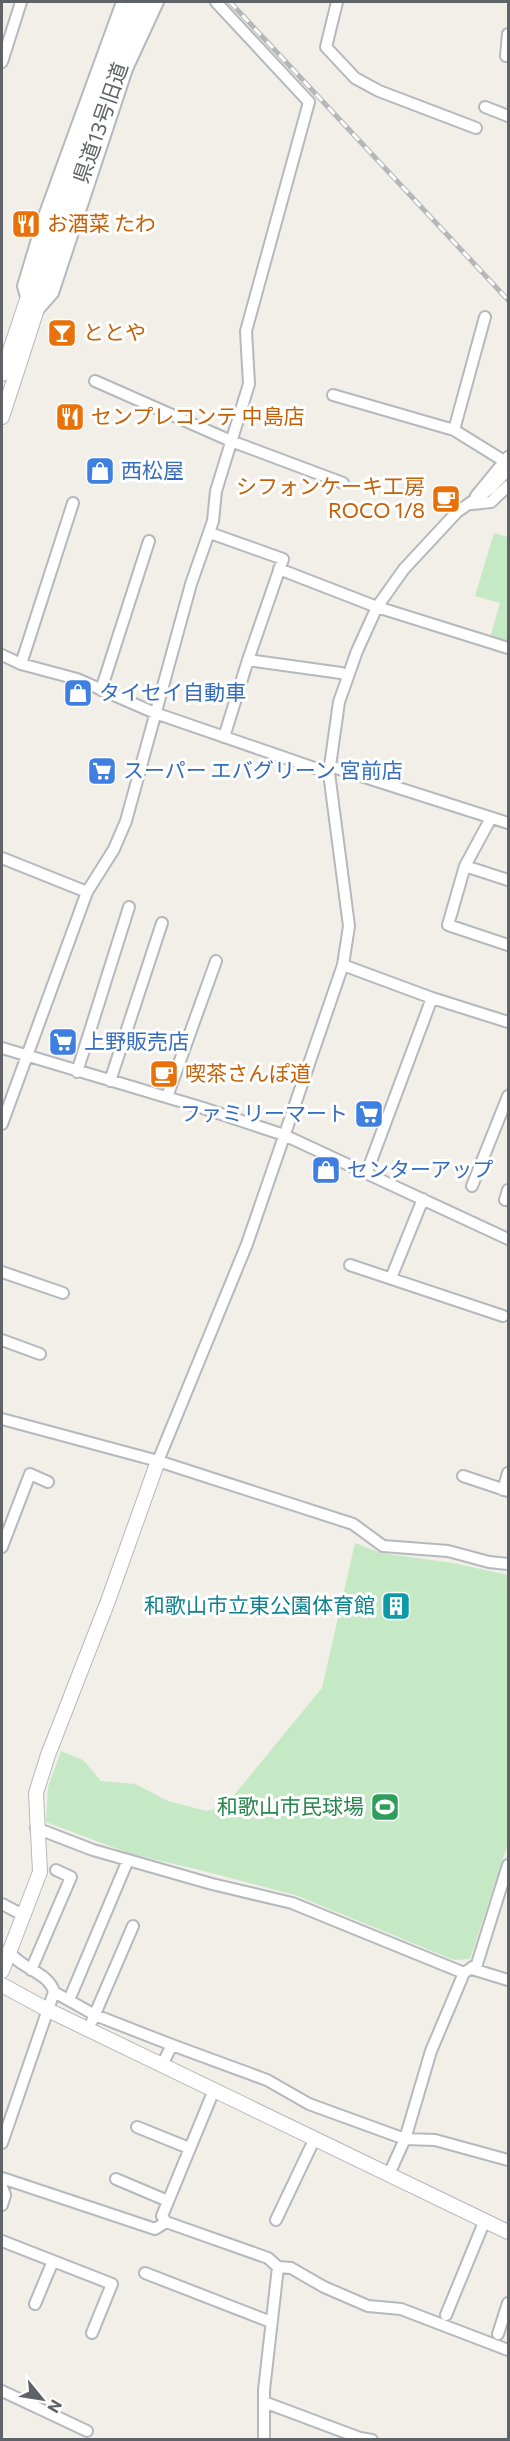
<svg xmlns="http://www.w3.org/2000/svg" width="510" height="2441" font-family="Commissioner,'Noto Sans JP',sans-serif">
  <rect width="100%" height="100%" fill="#f1efe8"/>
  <!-- park -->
  <path fill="#c5e8c5" d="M494 533 508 537V643L490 638 500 603 475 596Z
    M355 1543 381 1553 453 1563 508 1575V1843L470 1959 454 1960 295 1895 196 1869 131 1854 46 1822 48 1787 61 1751 83 1760 101 1781 135 1784 168 1801 206 1811 225 1806 322 1688Z"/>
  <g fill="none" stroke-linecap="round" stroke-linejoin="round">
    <!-- minor casing -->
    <g stroke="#b5b8bc" stroke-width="14">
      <path id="minor" d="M337 2 326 47 355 78 379 91 476 128
        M506 56 508 34
        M2 62 21 2
        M485 107 508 116
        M27 300 23 286 44 216 122 2
        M39 309 53 293 127 69 158 2
        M485 317 454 430 504 461
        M95 381 231 441 343 483
        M333 395 454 430
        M476 496 508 457
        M472 504 491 502 508 486
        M210 533 283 559 248 660
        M279 569 377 607 508 648
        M2 655 21 664 77 679 155 713 329 773
        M21 664 73 503
        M101 690 149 541
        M224 737 248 660 341 673 348 676
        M330 766 508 823
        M491 818 465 866 448 925 508 945
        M2 858 87 892
        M465 866 508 880
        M343 965 432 998 367 1172
        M432 998 508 1022
        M2 1048 203 1108 284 1135 508 1239
        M77 1072 129 907
        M110 1081 162 923
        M167 1097 216 961
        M2 1124 87 892 114 849 126 821 191 584 213 521 216 491 249 384 246 331 309 102 216 2
        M472 1186 508 1096
        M505 1200 508 1190
        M350 1265 503 1316
        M2 1272 63 1293
        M391 1278 423 1199
        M2 1340 40 1354
        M2 1419 158 1461 353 1524 383 1546 448 1551 489 1562 508 1564
        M158 1461 247 1244 343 965 349 926 329 773 339 702 357 651 377 607 404 569 457 512 490 489 508 470
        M463 1476 508 1491
        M503 1490 508 1473
        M2 1547 30 1474 48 1482
        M36 1828 93 1850 212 1884 292 1903 464 1973
        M2 1904 23 1915
        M9 1951C20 1969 49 1972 54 1992
        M472 1969 508 1980
        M31 1970 71 1877 56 1870
        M69 2000 128 1860
        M92 2021 133 1926
        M172 2045 267 2080 309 2104 405 2139 435 2140 508 2160
        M214 2090 162 2216 166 2222 268 2258 278 2267 291 2268 324 2287 368 2306 401 2309 508 2350
        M137 2127 189 2148
        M2 2143 54 1992 95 2015 172 2045 162 2065
        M389 2174 405 2139 431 2051 464 1973 477 1964 508 1865
        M2 2178 155 2229 166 2222
        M116 2179 168 2201
        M2 2187 5 2195 2 2205
        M276 2220 315 2138
        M2 2241 112 2284 92 2333
        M145 2273 271 2322
        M35 2304 53 2261
        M446 2315 485 2220
        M498 2334 508 2303
        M2 2391 87 2431
        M264 2402 360 2438 372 2440
        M264 2440V2390L278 2267"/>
    </g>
    <!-- tertiary casing -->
    <g stroke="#b5b8bc" stroke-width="16">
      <path id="tertiary" d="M2 374C45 249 82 122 135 2
        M2 417C48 278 89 136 148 2
        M2 1971 40 1872 36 1793 48 1755 108 1601 158 1461
        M2 1985 48 2010 508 2232"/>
    </g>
    <!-- minor -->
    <use href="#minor" stroke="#fff" stroke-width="10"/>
    <!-- tertiary -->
    <use href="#tertiary" stroke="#fff" stroke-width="14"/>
    <!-- rail casing -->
    <g stroke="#b6b7b8" stroke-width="5">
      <path id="rail" d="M230 2 508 300"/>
    </g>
    <!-- rail -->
    <use href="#rail" stroke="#fff" stroke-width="3" stroke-dasharray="9" stroke-linecap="butt"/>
  </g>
  <!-- icons -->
  <defs>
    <g id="restaurant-square" transform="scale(1.5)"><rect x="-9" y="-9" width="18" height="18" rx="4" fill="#e8710a" stroke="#fff"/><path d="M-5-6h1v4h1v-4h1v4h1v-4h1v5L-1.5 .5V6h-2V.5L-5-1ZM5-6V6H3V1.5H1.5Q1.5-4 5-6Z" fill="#fff"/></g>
    <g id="bar-square" transform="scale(1.5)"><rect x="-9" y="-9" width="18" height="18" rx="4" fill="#e8710a" stroke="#fff"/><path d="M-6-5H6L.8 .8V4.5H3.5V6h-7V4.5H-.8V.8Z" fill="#fff"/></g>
    <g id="shop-square" transform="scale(1.5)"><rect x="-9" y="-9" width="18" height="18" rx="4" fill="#3f7fe0" stroke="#fff"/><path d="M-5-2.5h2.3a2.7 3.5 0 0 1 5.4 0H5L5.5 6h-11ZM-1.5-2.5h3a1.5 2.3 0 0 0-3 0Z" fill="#fff"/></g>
    <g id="cafe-square" transform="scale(1.5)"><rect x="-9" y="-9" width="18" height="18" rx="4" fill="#e8710a" stroke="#fff"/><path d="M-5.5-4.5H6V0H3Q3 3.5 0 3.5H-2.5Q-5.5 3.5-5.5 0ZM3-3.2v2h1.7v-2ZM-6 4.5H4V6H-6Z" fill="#fff"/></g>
    <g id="supermarket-square" transform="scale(1.5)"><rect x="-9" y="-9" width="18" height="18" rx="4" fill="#3f7fe0" stroke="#fff"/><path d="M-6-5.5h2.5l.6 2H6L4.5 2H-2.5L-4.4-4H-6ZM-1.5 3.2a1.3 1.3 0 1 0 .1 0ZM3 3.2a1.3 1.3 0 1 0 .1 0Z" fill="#fff"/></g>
    <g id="building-square" transform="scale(1.5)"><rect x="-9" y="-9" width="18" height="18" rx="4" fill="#0f9aa8" stroke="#fff"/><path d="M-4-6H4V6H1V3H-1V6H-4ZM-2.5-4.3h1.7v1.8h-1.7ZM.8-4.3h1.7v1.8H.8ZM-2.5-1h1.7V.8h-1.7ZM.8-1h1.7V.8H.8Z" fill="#fff"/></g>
    <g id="stadium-square" transform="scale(1.5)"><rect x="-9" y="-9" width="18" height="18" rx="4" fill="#2e9e5b" stroke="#fff"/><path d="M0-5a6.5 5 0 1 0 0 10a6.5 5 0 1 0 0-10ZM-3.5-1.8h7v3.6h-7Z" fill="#fff"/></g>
  </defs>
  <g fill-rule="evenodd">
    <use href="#restaurant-square" x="26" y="224"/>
    <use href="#bar-square" x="62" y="333"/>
    <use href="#restaurant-square" x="70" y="417"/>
    <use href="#shop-square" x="100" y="471"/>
    <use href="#cafe-square" x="446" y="499"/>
    <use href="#shop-square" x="78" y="693"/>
    <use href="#supermarket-square" x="102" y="771"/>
    <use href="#supermarket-square" x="63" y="1042"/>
    <use href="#cafe-square" x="164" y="1074"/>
    <use href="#supermarket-square" x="369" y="1114"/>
    <use href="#shop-square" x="326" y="1170"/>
    <use href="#building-square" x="396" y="1606"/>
    <use href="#stadium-square" x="385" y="1807"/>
  </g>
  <g text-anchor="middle" stroke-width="6" stroke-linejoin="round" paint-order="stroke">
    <!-- street labels -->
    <g font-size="21" fill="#5f6368" stroke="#fff">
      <text transform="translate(101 123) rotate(-71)" y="7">県道13号旧道</text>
    </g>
    <!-- food labels -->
    <g font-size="21" fill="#c56008" stroke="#fff" text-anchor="start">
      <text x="47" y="231">お酒菜 たわ</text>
      <text x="83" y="340">ととや</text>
      <text x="91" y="424">センプレコンテ 中島店</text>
      <text x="425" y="494" text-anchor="end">シフォンケーキ工房<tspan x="425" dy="24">ROCO 1/8</tspan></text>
      <text x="185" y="1081">喫茶さんぽ道</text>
    </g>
    <!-- shop labels -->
    <g font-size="21" fill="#366cbe" stroke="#fff" text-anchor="start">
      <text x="121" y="478">西松屋</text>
      <text x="99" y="700">タイセイ自動車</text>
      <text x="123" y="778">スーパー エバグリーン 宮前店</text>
      <text x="84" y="1049">上野販売店</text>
      <text x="348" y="1121" text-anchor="end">ファミリーマート</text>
      <text x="347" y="1177">センターアップ</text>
    </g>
    <!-- culture labels -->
    <g font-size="21" fill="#0d838f" stroke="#fff" text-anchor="end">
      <text x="375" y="1613">和歌山市立東公園体育館</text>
    </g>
    <!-- leisure labels -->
    <g font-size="21" fill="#27864d" stroke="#fff" text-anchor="end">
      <text x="364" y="1814">和歌山市民球場</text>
    </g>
  </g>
  <!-- border -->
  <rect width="510" height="2441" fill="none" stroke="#5f6368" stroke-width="6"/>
  <!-- north arrow -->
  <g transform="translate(42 2399) rotate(120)" stroke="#ffffff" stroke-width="4.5" paint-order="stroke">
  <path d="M0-4.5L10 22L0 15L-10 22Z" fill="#5f6368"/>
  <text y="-9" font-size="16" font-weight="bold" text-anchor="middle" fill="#5f6368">N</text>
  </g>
</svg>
